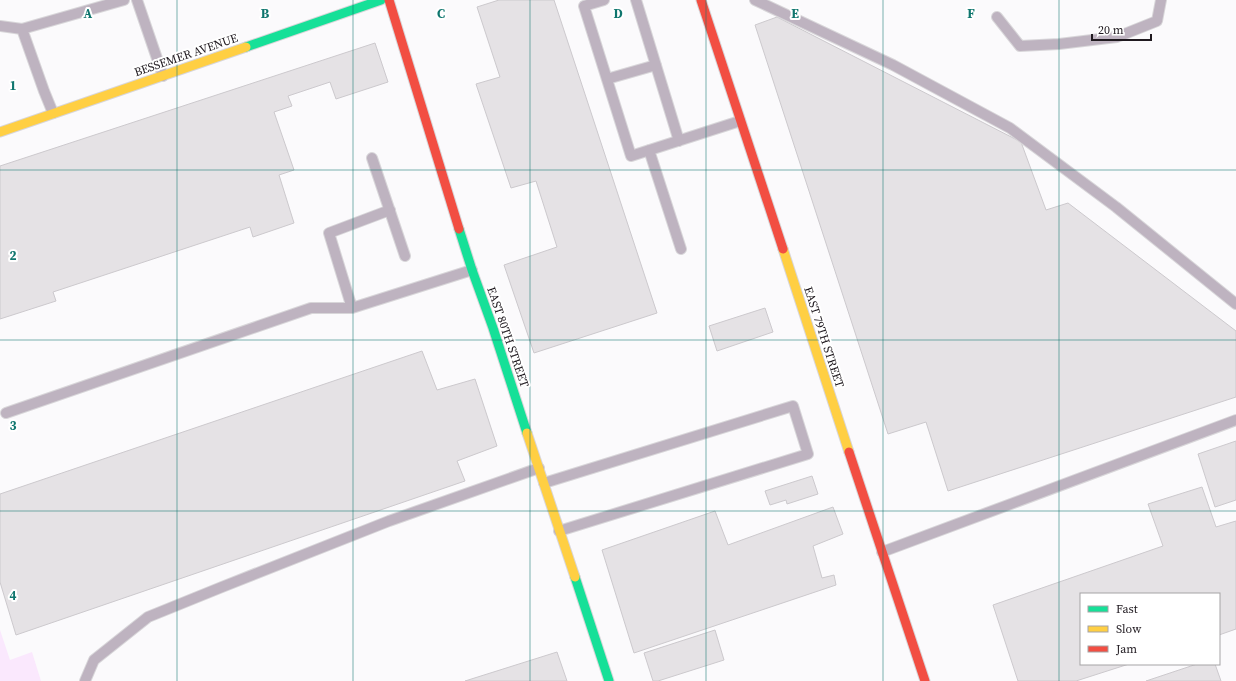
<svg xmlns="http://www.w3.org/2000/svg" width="1236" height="681" font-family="'Source Serif 4',serif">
  <rect width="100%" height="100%" fill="#fbfafc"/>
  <!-- green -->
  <path fill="#fae8fd" d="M0 630 10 660 32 652 41 681H0Z"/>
  <!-- building -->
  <path fill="#e5e2e5" stroke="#ccc9cd" d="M499 0H554L657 313 534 353 504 265 557 247 536 181 511 188 476 84 500 77 477 7Z
    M777 17 1021 142 1046 210 1068 203 1236 331V397L948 491 926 422 888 434 755 25Z
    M375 43 388 82 336 99 330 82 288 96 292 106 274 112 294 170 279 175 294 223 253 237 250 227 53 292 56 301 0 319V166Z
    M765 308 773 332 717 351 709 326Z
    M422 351 437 390 475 379 497 446 457 461 465 481 16 635 0 582V494Z
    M1236 441V500L1215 507 1198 454Z
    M812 476 818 494 787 504 786 500 770 505 765 491Z
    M1202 487 1216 527 1236 521V629L1219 635V594H1081V664H1129L1076 681H1018L993 605 1163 546 1148 504Z
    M833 507 843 534 813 546 822 578 834 575 836 585 634 653 602 550 715 511 728 545Z
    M715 630 724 660 658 681H653L644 653Z
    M557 652 567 681H465Z
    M1197 664H1215L1221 681H1146Z"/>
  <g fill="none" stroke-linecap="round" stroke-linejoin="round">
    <!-- lane casing -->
    <g stroke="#d8d6d9" stroke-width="12">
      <path id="lane" d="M137 0 163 76
        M604 0 584 6 631 156 740 121
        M636 0 679 141
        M755 0 893 65 1010 128 1116 207 1236 304
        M997 17 1020 46 1059 44 1117 37 1157 21 1161 0
        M0 26 22 29 124 0
        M22 29 44 91 53 113
        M607 79 656 65
        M649 150 681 249
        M372 158 405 256
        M390 210 329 233 352 308 472 270
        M6 413 311 308H352
        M544 483 793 406 808 454 559 531
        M882 552 1236 420
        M85 681 94 660 148 617 222 587 389 521 539 468"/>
    </g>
    <!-- fast casing -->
    <g stroke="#d8d6d9" stroke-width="11">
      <path id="fast" d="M246 47 381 0
        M459 229 472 270 493 328 527 433
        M575 577 609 681"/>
    </g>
    <!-- slow casing -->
    <g stroke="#d8d6d9" stroke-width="11">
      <path id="slow" d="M0 132 246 47
        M783 249 849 452
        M527 433 575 577"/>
    </g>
    <!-- jam casing -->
    <g stroke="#d8d6d9" stroke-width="11">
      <path id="jam" d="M389 0 459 229
        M701 0 783 249
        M849 452 925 681"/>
    </g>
    <!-- lane -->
    <use href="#lane" stroke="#beb3c0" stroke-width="10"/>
    <!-- fast -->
    <use href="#fast" stroke="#16e098" stroke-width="9"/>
    <!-- slow -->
    <use href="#slow" stroke="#ffcf43" stroke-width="9"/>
    <!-- jam -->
    <use href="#jam" stroke="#f24e42" stroke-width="9"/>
  </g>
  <!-- grid -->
  <path fill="none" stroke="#0f766e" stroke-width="1" stroke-opacity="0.55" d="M177 0V681M353 0V681M530 0V681M706 0V681M883 0V681M1059 0V681M0 170H1236M0 340H1236M0 511H1236"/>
  <g text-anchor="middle" stroke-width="4" stroke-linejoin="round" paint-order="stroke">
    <!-- street labels -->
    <g font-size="12" fill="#1f191f" stroke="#fff">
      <text transform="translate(186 55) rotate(-19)" y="4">BESSEMER AVENUE</text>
      <text transform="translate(508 337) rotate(71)" y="4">EAST 80TH STREET</text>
      <text transform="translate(824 337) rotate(72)" y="4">EAST 79TH STREET</text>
    </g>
  </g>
  <g font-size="13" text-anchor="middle" font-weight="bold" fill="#0f766e" stroke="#fff" stroke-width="4" stroke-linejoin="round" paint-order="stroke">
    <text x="88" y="18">A</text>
    <text x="265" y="18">B</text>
    <text x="441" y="18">C</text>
    <text x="618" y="18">D</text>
    <text x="795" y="18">E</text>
    <text x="971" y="18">F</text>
    <text x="13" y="90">1</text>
    <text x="13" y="260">2</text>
    <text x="13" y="430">3</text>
    <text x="13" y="600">4</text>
  </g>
  <!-- legend -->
  <rect x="1080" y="593" width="140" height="72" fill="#ffffff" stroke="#a5a3a5"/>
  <rect x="1088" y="606" width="20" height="6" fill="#16e098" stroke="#a5a3a5"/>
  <text x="1116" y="613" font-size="12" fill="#1f191f">Fast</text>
  <rect x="1088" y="626" width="20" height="6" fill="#ffcf43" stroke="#a5a3a5"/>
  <text x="1116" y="633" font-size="12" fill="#1f191f">Slow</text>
  <rect x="1088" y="646" width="20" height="6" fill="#f24e42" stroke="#a5a3a5"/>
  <text x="1116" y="653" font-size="12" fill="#1f191f">Jam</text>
  <!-- scale -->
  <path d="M1092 34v6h59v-6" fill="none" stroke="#1f191f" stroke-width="2"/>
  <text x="1098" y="34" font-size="12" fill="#1f191f" stroke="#ffffff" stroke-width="3" paint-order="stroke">20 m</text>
</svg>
